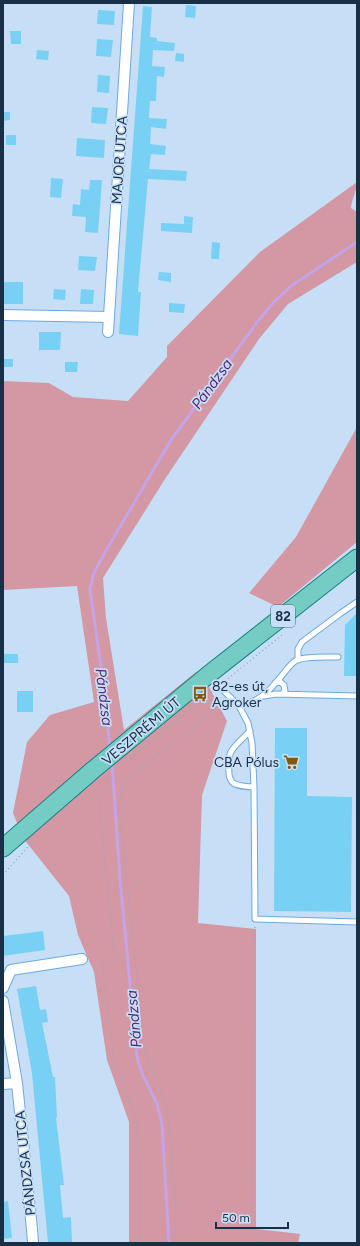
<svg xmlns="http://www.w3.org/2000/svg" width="360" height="1246" font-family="Figtree,sans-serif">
  <rect width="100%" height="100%" fill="#c7dff6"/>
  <!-- green -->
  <path fill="#d398a3" d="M357 182C357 191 352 198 351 208L357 212V262L288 304 259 339 165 479 103 578 106 618 124 730 196 672 208 685 227 721 202 795 198 923 256 929V1229L300 1234 298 1243H129V1122L107 1060 94 972 78 935 69 896 23 838 13 813 27 742 50 715 94 702 77 586 3 590V381L49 383 73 397 128 401 167 357V346L260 252Z
    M357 427V542L278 607 249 593 296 537Z"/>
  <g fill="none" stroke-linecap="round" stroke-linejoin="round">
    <!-- stream -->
    <path stroke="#c4a4e6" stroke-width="3" d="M110 749 104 688 90 589 94 573 104 554 171 440 258 321 274 302 291 286 357 242
      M112 763 120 879 137 1057 142 1073 157 1104 162 1124 169 1243"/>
  </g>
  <!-- building -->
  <path fill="#78d0f4" d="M186 5 196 6 195 18 185 17Z
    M143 6 152 7 150 37 157 38V41L175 43 174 51 153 50 152 66 165 67 164 77 157 76 156 101H150L149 118 167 119 166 129 151 127 150 144 166 146 165 155 151 154 149 169 187 171 186 181 148 179 138 292H141L138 336 119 334Z
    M98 10 115 11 114 25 97 24Z
    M10 31H21V44H11Z
    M97 39 113 40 111 57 96 56Z
    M37 50 49 51 48 60 36 59Z
    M176 53 184 54V62L175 61Z
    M98 75 110 76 109 93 97 92Z
    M92 107 108 108 106 124 91 123Z
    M3 112H10V120L3 121Z
    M6 135H16V145H6Z
    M77 138 105 140 104 158 76 156Z
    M51 178 63 179 61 198 50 197Z
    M90 180H102L98 233 85 232 86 217 72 216 73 204 80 205 81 189 89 190Z
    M184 216 193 217 192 233 161 231V223L184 224Z
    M212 242 220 243 219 259H211Z
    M79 256 97 257 95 271 78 270Z
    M159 272 171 273V282L158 280Z
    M3 282H23V304H3Z
    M54 289 66 290 65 300 53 299Z
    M81 289 94 290 93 304H80Z
    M169 303 185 304 184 313 169 312Z
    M39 332H61L60 350H39Z
    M3 359H13V367H3Z
    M65 362H78L77 372H65Z
    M357 613V676H344L345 625Z
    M3 654H18V663H3Z
    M17 691H33V712H17Z
    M275 728H307V796L352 797 351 912 274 911Z
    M43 931 45 950 3 956V936Z
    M36 986 40 1010 46 1009 48 1022 42 1023 53 1077H55L57 1117 56 1118 64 1185H60L63 1218 71 1217 72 1243H48L32 1073 17 989Z
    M8 1201 12 1238 3 1239V1202Z"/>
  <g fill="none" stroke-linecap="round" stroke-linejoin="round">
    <!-- lane casing -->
    <g stroke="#6da9df" stroke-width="7">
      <path id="lane" d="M298 660V649L302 642 341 613 357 602
        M210 677 239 706 248 723 252 743 254 787 255 919 357 922
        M275 683 280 682 284 685 285 691 282 694
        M264 696 276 694 357 696
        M239 706C263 700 269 691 284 673 288 668 291 663 297 660 307 656 327 657 338 657
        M250 731C244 737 237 743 232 750 229 754 229 759 229 765 227 786 236 786 254 787"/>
    </g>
    <!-- street casing -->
    <g stroke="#6da9df" stroke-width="12">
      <path id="street" d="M3 315 109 317
        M108 332 129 3
        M3 988 11 970 82 959
        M3 1001 17 1083 32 1229 33 1243
        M3 1084 17 1083"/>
    </g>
    <!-- primary casing -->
    <g stroke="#187f80" stroke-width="19">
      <path id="primary" d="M3 848 93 770 208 675 357 558"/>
    </g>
    <!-- path -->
    <path stroke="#91a9c0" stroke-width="1.5" stroke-dasharray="1 3" stroke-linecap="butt" d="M225 681 282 635
      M127 761 214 690
      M98 795 115 962 102 964 114 1061 137 1122 140 1177 139 1243
      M3 875 33 841
      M255 927 254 950 251 1223 254 1236 259 1243
      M175 1243 176 1212 169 1123 164 1099 145 1051 119 806 122 788 129 777 194 729 223 700"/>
    <!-- lane -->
    <use href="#lane" stroke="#fff" stroke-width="5"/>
    <!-- street -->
    <use href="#street" stroke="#fff" stroke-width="10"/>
    <!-- primary -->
    <use href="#primary" stroke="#74ccc5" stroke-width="17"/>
  </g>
  <!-- icons -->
  <defs>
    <g id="bus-bare" transform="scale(1.2)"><path d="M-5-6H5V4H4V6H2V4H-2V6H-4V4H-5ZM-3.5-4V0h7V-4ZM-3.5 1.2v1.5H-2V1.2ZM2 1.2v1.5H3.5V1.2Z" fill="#8b5407" stroke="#c7dff6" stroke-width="2.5" paint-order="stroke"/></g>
    <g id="supermarket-bare" transform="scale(1.2)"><path d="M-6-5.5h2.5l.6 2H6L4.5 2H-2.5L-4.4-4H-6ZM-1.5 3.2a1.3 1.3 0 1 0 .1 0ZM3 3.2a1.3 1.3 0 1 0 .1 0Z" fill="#8b5407" stroke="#c7dff6" stroke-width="2.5" paint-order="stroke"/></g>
  </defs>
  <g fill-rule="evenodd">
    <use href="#bus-bare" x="200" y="694"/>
    <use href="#supermarket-bare" x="291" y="762"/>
  </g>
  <g text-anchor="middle" stroke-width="3.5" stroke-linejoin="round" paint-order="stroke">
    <!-- shield labels -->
    <rect fill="#c7dff6" stroke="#4c647b" stroke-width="1" x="271" y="605" width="24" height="22" rx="3"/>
    <g font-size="13" font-weight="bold" fill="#183046">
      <text x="283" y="621">82</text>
    </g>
    <!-- street labels -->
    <g font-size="14" fill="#183046" stroke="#c7dff6">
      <text transform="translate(119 160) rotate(-86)" y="5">MAJOR UTCA</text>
      <text transform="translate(141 731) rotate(-40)" y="5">VESZPRÉMI ÚT</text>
      <text transform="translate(25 1163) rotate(-96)" y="5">PÁNDZSA UTCA</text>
    </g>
    <!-- poi labels -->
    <g font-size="14" fill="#183046" stroke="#c7dff6" text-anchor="start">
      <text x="212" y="691">82-es út,<tspan x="212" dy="16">Agroker</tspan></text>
      <text x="279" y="767" text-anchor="end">CBA Pólus</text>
    </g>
    <!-- water labels -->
    <g font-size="15" font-style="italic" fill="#542a77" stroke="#c7dff6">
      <text transform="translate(212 384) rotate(-54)" y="5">Pándzsa</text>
      <text transform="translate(104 697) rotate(83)" y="5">Pándzsa</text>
      <text transform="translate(134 1019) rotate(-95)" y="5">Pándzsa</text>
    </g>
  </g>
  <!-- border -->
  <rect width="360" height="1246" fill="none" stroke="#183046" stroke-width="8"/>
  <!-- scale -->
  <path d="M216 1222v6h72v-6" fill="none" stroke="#183046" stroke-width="2"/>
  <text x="222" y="1222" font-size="12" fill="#183046" stroke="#c7dff6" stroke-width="3" paint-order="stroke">50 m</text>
</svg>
